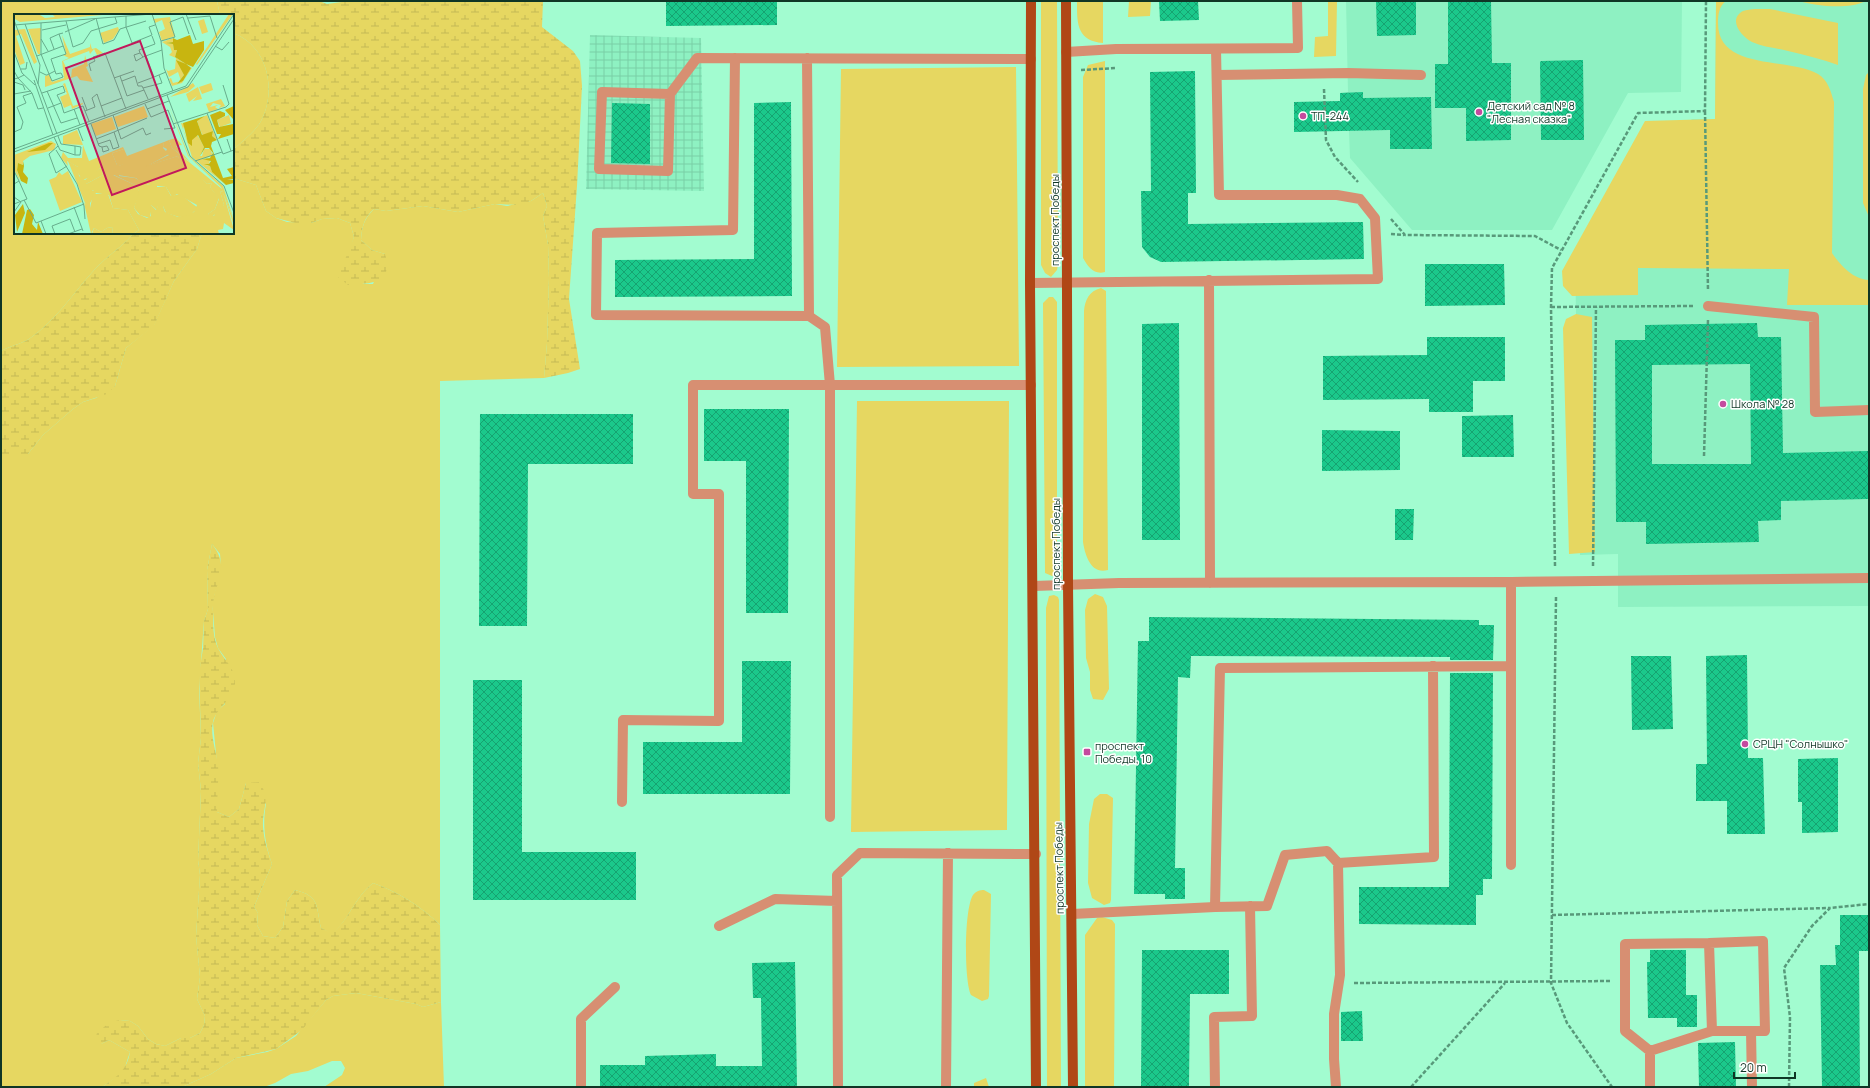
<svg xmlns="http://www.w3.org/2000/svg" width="1870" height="1088" font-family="Manrope,sans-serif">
  <defs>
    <pattern id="industrial-grid" width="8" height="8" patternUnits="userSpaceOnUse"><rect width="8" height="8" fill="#8ef1c2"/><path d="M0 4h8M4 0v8" fill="none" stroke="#79cfa7"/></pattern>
    <pattern id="wetland-marsh" width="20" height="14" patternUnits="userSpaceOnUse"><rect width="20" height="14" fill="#e6d761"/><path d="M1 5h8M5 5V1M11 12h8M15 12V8" fill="none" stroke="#c4b954"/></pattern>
    <pattern id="building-cross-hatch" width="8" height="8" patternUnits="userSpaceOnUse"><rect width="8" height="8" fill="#1bc88b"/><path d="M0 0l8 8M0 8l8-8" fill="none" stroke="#16a371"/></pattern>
  </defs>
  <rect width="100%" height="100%" fill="#a2fcd0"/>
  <!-- built -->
  <path fill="#8ef1c2" d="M1346 1H1682L1681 92 1628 93 1552 230H1412L1350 158 1349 131H1341L1340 93 1348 92Z
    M1716 1H1869V606L1618 607V554L1580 555 1575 253 1692 119H1715Z"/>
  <!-- industrial -->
  <path fill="url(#industrial-grid)" d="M590 35 701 38 704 191 586 189Z"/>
  <!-- green -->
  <path fill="#e6d761" d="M1 1H217L220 15H15V233H134C123 246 110 254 98 266 75 290 57 320 29 339 21 344 10 346 1 351Z
    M1041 1H1057L1058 265 1057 270 1051 277 1045 273 1041 265Z
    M1077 1H1103V43C1076 41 1077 22 1077 1Z
    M1129 1H1151L1150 16 1128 17Z
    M1328 1H1337L1336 56 1314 57 1315 37 1328 36Z
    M1716 1H1726C1719 6 1718 15 1718 23 1718 71 1788 57 1818 74 1828 80 1831 92 1834 102L1832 253C1840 265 1854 280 1869 280V305H1787L1789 269 1638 268V295L1572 296 1563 286 1562 271 1645 121 1715 119Z
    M1798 1H1866C1847 10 1818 6 1798 1Z
    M1755 9H1770L1838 23V65C1821 59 1805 55 1788 51 1776 48 1763 47 1752 42 1742 37 1727 20 1743 11 1746 10 1752 9 1755 9Z
    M233 33C268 46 277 90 261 121 255 132 241 142 233 150Z
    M1105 61V272C1094 275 1088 267 1083 258V77L1088 65Z
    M1016 67 1019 366 837 367 841 69Z
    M1869 72V217L1863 203V89L1866 75Z
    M233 178 256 185 266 211 276 218 287 222 311 223 322 219 337 218 350 223 354 237 350 250 362 284H373L385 254 372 250 361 240C362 226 364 219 374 209L386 211 423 206 458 212 495 204 507 206 531 201 543 193 547 206 543 216 548 245 549 278 547 343 544 378 440 381V925C421 906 398 892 373 883 354 898 350 919 332 934L321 928C316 906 320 896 295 890L287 901 283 927 275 938 263 936 257 925 258 913 254 907 272 864C265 844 262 825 266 804L246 783 239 809 229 817 217 812 216 786 218 774 213 723 217 711 225 704 226 659 218 648 215 637 213 612V600L221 566 220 554 212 544 207 570 208 609 204 621 199 688 201 738 198 763 201 791 198 860 200 875 196 936 200 977 197 999 205 1016 204 1025 200 1033 190 1038H181L165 1046 156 1044 148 1039 138 1026 130 1021 120 1020 101 1044 109 1040 130 1052 124 1070 117 1077 102 1087H1V454H28L43 435 73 409 83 402 96 398 115 386 126 348 154 325 174 281 197 249 202 233H233Z
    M1101 288 1106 291 1108 570C1091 575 1085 555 1083 542L1084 311C1085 300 1089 291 1101 288Z
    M1049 297H1053L1057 302V567L1055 575 1052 576 1045 573 1043 303Z
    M1576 314 1592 317 1595 552 1569 554 1563 328 1566 319Z
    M857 401H1009L1007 830 851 832Z
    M1095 594 1103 597 1107 606 1109 689 1103 700 1093 699 1090 690V672L1086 658 1085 610 1088 599Z
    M1054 595 1058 597 1059 600 1061 1087H1047L1046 608 1049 596Z
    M1100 794H1107L1113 798 1111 900 1110 903 1104 905 1092 898 1088 883 1089 824 1094 799Z
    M984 890 991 894 989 996 988 999 982 1001 971 995C964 981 964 909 973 895 976 891 980 890 984 890Z
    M1102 917 1112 920 1115 924 1114 1087H1085V935L1097 918Z
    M356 993 416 1004 423 1007 441 1002 444 1087H324L342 1075 345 1068 341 1061H332L308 1071 291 1074 275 1083 264 1087H182L211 1074 236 1058 267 1052 276 1049 296 1036 326 1000 333 996Z
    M986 1078 989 1087H974V1083Z"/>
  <!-- wetland -->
  <path fill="url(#wetland-marsh)" d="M217 1H319L327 4 349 1H543L542 27 573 51 580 61 582 86 577 186 569 299 580 369 568 373 544 378 547 343 549 278 548 245 543 216 547 206 543 193 531 201 519 205 495 204 458 212 423 206 386 211 374 209C364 218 362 226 361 240L372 250 385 254C394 285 370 283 348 285L338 277 354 237 350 223 337 218 322 219 311 223 299 224 276 218 266 211 256 185 233 178V150C241 142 255 132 261 121 277 90 268 46 233 33V15H220Z
    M134 233H202L197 249 174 281 154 326 126 348 115 386 107 394 83 402 73 409 43 435 28 454H1V351C10 346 21 344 29 339 57 320 75 290 98 266 110 254 123 246 134 233Z
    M212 544C233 570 211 585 213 612 213 624 213 638 218 648 224 660 236 669 235 683 234 700 217 706 213 722 210 735 216 751 218 764 219 780 217 796 217 812L229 817 239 809 246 783 260 782C271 802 262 808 263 827 264 840 268 852 272 864L254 907 258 913 257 925 263 936 275 938 283 927 287 901 295 890C320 896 316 906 321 928L332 933C350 919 354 898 373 883 398 892 421 906 440 925L441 1002 423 1007 416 1004 356 993 333 996 326 1000 302 1030 276 1049 236 1058 211 1074 182 1087H102C117 1077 127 1070 130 1052L109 1040 101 1044 94 1042 97 1033 104 1027 111 1022 120 1020 130 1021 138 1026 148 1039 156 1044 165 1046 181 1038H190L200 1033 204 1025 205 1016 197 999 200 977 196 936 200 875 198 860 201 791 198 763 201 738 199 674 203 648 204 621 208 609 207 570Z"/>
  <!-- building -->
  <path fill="url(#building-cross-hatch)" fill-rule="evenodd" d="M666 1H777V25L666 26Z
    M1159 1H1198L1199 20 1160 21Z
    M1376 1H1416V35L1377 36Z
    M1448 1H1491L1492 63H1511V140L1466 141V108H1435V64H1448Z
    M1583 60 1584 140H1541L1540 62 1541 61Z
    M1195 71 1196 193H1188V224L1363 222 1364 259 1161 262 1150 257 1142 247 1141 191H1151L1150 72Z
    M1363 92V98L1431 97 1432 149H1390V130L1294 132V102L1340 101V93Z
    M791 102 792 296 615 297V260L754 259V103Z
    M612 103 650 104V164L611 163Z
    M1425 264H1504L1505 305 1425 306Z
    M1179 323 1180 540H1142V324Z
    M1757 323 1758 337H1781L1783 453 1868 451V499L1781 501V520L1758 521 1759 542 1646 544V522H1616L1615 340H1645V325ZM1750 364 1751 464H1652V365Z
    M1427 337H1505V381H1473V412H1429V399L1323 400V356L1427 355Z
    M704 409H789L788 613H746V461H704Z
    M480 414H633V464H528L527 626H479Z
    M1513 415 1514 457H1462V416Z
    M1322 430 1400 431V470L1322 471Z
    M1395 509H1414L1413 540H1395Z
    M1149 617 1479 620V625H1494L1493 660H1450V657L1191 656 1190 678 1178 677 1175 868H1185V899H1165V894H1134L1138 641H1149Z
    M1747 655 1748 758H1763L1765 834H1727V801H1696V764H1707L1706 656Z
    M1631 656H1671L1673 729 1632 730Z
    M742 661H791L790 794H643V742H742Z
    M1450 673H1493L1492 879H1483V895H1476V925L1359 924V887H1449Z
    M473 680H522V852H636V900H473Z
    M1838 758V832L1802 833V802H1798V759Z
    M1840 915H1869V951H1859L1860 1087H1822L1820 965H1836L1835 945H1840Z
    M1142 950H1229V994H1190L1189 1087H1141Z
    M1650 950H1686V995H1697V1027H1677V1018H1648L1647 962H1650Z
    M795 962 797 1087H600V1065H645V1056L716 1054V1066H762L761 998H753L752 963Z
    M1362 1011 1363 1041H1341V1012Z
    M1735 1042 1736 1087H1699L1698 1043Z"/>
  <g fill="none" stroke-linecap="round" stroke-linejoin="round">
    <!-- path -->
    <path stroke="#58997a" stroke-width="2.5" stroke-dasharray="4 2" stroke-linecap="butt" d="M1081 70 1116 68
      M1324 89 1326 140 1335 157 1358 182
      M1705 111 1708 291
      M1391 219 1405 235 1535 236 1561 250
      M1391 234 1404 235
      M1551 307 1694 306
      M1704 456 1708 320
      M1555 566 1551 307 1552 268 1638 113 1705 111 1706 1
      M1593 566 1596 307
      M1556 597 1551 983 1567 1023 1612 1087
      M1552 915 1830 908
      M1354 983 1611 981
      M1411 1087 1505 983
      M1789 1087 1790 1017 1784 968 1812 926 1830 908 1869 904"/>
    <!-- minor -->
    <path stroke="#d78f72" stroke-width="10" d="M1066 52 1116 49 1298 48 1297 1
      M735 58 733 230 597 233 596 315 809 316 807 58
      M1217 75 1348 73 1421 75
      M602 92 670 94 668 171 599 169Z
      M670 94 697 58 1031 59
      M1209 280 1210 583
      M1030 283 1378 279 1375 218 1360 199 1337 195H1219L1216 49
      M1708 306 1814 317 1815 412 1869 410
      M809 316 825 327 830 385V817
      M1511 582V865
      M1034 586 1119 583 1511 582 1869 578
      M622 802 623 720 719 721V494H693V385H1031
      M1215 907 1267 906 1285 855 1327 851 1338 863 1434 857 1433 666
      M1072 914 1215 907 1220 668 1511 666
      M719 926 775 899 837 901
      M1709 943 1763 941 1765 1031H1751
      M1650 1051 1625 1031V944L1709 943 1712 1031
      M581 1087V1019L615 987
      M838 1087 837 875 860 853 1036 854
      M946 1087 948 853
      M1215 1087 1214 1017 1252 1016 1250 906
      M1336 1087 1334 1059V1014L1340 975 1338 863
      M1650 1087V1051L1712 1031H1751L1752 1087"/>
    <!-- major -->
    <path stroke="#b04716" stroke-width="10" d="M1031 1 1030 283 1036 1087
      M1066 1 1068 585 1073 1087"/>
  </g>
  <!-- markers -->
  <g fill="#c44a9e" stroke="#fff" stroke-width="1.5">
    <circle cx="1479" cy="112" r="4"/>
    <circle cx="1303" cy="116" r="4"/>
    <circle cx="1723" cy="404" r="4"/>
    <circle cx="1745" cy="744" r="4"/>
    <rect x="1083" y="748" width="8" height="8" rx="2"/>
  </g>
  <g text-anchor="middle" stroke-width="3" stroke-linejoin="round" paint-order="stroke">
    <!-- poi labels -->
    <g font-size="11" fill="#0f3625" stroke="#fff" text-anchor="start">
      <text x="1487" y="110">Детский сад № 8<tspan x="1487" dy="13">"Лесная сказка"</tspan></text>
      <text x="1311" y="120">ТП-244</text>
      <text x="1731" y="408">Школа № 28</text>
      <text x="1753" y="748">СРЦН "Солнышко"</text>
      <text x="1095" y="750">проспект<tspan x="1095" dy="13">Победы, 10</tspan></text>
    </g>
    <!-- street labels -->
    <g font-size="11" fill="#0f3625" stroke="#fff">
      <text transform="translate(1055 220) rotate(-90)" y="4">проспект Победы</text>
      <text transform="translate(1056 544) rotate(-90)" y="4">проспект Победы</text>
      <text transform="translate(1059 868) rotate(-91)" y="4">проспект Победы</text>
    </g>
  </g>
  <!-- overview -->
  <g transform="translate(14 14)">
    <rect width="220" height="220" fill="#a2fcd0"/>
    <path d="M0 0H28L26 1 31 4 41 3 38 0H100L6 8 1 5ZM215 0H219L183 51 182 50ZM156 3 161 22 148 27 145 18 151 15 148 6 141 9 139 5ZM190 5 194 18 188 20 184 7ZM104 13 105 16 99 25 90 29 86 19ZM27 14 26 40H24L14 15ZM11 15 23 48 20 50 7 20 2 22 11 49 6 51 0 35V16ZM48 21 56 40 76 33V29L78 35 82 34 89 39 83 41 80 35 76 40 75 37 49 47 57 64 58 55 70 50 71 41 74 52 72 53 79 68 66 66 63 62 31 73V62L35 61 38 68 50 64 48 47 55 44 49 41 52 40ZM159 24V28L153 29 159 30 160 36H163L161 43 178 54 168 69 158 72 155 65 157 64 159 69 167 67 164 58 155 63 152 55 154 57 161 55 162 44 155 41 158 38 156 33 148 28ZM163 46 177 54 169 67 163 70 170 61ZM51 69 59 92 69 89V90L58 95 57 91 50 94 46 83 53 80 49 70ZM179 69 181 72 174 78 156 83ZM197 69 199 76 188 80 185 73ZM184 73 188 85 179 87 183 82 175 88 172 80ZM207 85 211 92 205 94 207 91 199 89 196 93 204 91 201 93 204 95 195 98 192 90ZM154 90 175 142 209 172 220 206 207 173 174 142ZM130 92 134 103 104 113 100 103ZM193 101 203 126 198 122 199 117 189 122 185 113 183 106ZM215 101 217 109 206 113 203 106ZM98 103 102 115 82 122 77 110ZM167 109 171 110 169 115 175 130 178 131V125L183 121 186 125 190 133 186 142H188L190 135H196L199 142 188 145 196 146 195 150 191 151 196 152 198 158 213 172 178 143ZM63 116 69 131 49 130V122ZM162 124 168 131 162 132 176 148 158 134 155 126ZM37 127 42 130 40 136 16 142 9 147V151L4 149 3 156 6 167 0 155V141ZM150 128 149 134 155 140 135 151 164 142 166 148 169 147 180 156 193 170 198 169 196 173 205 184 201 195 194 200 200 202 202 196 210 191 206 177 209 178 220 216 210 209 209 215 204 216 205 220H119L125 216 114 196 99 194 95 181 82 179 76 189V194H73L54 147 64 153 65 162 71 166 86 154 88 155 89 161 72 170 79 177 99 161 121 171 126 178 120 194 124 200 133 204 137 202 135 193 137 191 142 196 144 192H149L151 198 164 203 180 198 183 191 163 180 158 183 152 173 129 170 122 164 104 161 105 152 109 150 103 151 98 139 110 135 113 142ZM54 157 68 188 46 197 35 166 42 163 45 158 48 161ZM99 213 98 220H78L80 214 87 218 93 214Z" fill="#e6d761" fill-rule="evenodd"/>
    <path d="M176 21 179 30 190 27V36L179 53 172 50 177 54 169 67 163 70 170 61 162 46 172 50 161 43 163 36H160L159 30 152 29 159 28V24L163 26ZM220 92V120L204 125 207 120H203L196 101 206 97 211 99V102L203 106 205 113 219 110V105L211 96ZM191 102 183 107 188 121 199 117 198 122 203 126 198 128 197 132 209 164 218 162 213 155 220 153V165H213L220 166V169L212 171 198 158 196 152 190 150H195L197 147 188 145 196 144 199 139 195 134H191L186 142 190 133 184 121 178 126V132L174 129 169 109ZM35 129H39L31 136 13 138ZM9 147 10 152 9 158 14 164 13 170 7 167 3 156 4 149 9 151ZM9 190 11 199 3 218 1 201ZM16 195 20 201 18 210 23 216 24 208 29 220H5H8L13 196Z" fill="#c8b510"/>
    <path d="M155 126 158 134 208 175 220 207V212L209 178 206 177 210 191 198 203 194 200 201 195 205 185 196 173 198 169 193 170 170 148H165L164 142 130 153 155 141 151 139 153 135 149 133 150 128ZM69 131 75 147 109 133 110 135 98 139 103 151 107 148 109 151 105 152V162L121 164 134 171 143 170V173H152L157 182 166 180 184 194 176 201 165 203 152 199 149 192H144L143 196 137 191 136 204 126 201 120 194 125 177 121 171 100 161 82 177 70 175 68 172 72 170 89 161 88 155 86 154 77 163 68 166 63 157 64 153 53 147 54 152 47 144 49 138 54 144H68ZM79 180H94L99 194 114 196 125 216 119 220H98L99 213 93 214 87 218 80 214 77 220 70 189 76 194Z" fill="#e6d761"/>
    <path fill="none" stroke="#67ad8c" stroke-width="1" d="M138 0 147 27 150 54 159 77M172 0 182 26M112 2V13L118 29 138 21 135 13 141 11M82 4 89 30 100 26 106 15 132 7M174 4 196 2 203 24M0 6 43 120M52 7 59 33 69 29 77 17 103 9 101 3M11 10 26 51 24 70M0 11 138 0M28 16 52 11M51 18 81 5M138 22 141 30 125 36 126 39 129 43 148 36M27 25 34 37M147 27 161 23 156 8 169 3 175 20M201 32 208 36 215 28M40 35 36 24 45 20M0 38 8 59 21 71M126 39 120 41 122 47 129 43M23 42 49 32M132 42 140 63 152 58M7 55H12L13 48M0 57 4 64 10 61M41 57 37 45 52 40 45 20 49 19M77 57 75 50 81 47 79 43 91 39 112 95M26 58 32 61H33L41 57 42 60 47 59 49 63 38 67 35 60 27 40V9M106 62 113 82 130 76 134 85M100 64 120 57M0 65 4 64 18 79M20 66 39 121M108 67 121 62 124 72H128L130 76M0 68 9 71 11 76M124 69 140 63M129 74 148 69 145 61M33 77 47 109 63 104M28 79 49 72 51 78 43 81 47 89 34 94M0 80 17 77M153 81 176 142 210 172 220 199M68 83 73 96M47 89 50 99 69 92 75 107M131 90 137 103 154 96 161 114 150 115M87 92 108 84M60 95 66 111M133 95 155 87M71 97 81 93 78 84 83 80 91 103M193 99 209 140 220 136M99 101 107 125 129 114 132 121 137 119M77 110 85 132 88 133M159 110 212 93 215 90 209 71M64 114 69 127M0 118 7 115 9 108 3 93 12 89 9 82 18 79 24 95 29 94M100 118 133 104M40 123 46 136 61 141V132L47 130 44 122M82 125 100 118 105 133 99 135 96 126 84 130M213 125 217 137M44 132 35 140 42 159 53 152M93 132 95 136 89 138 88 133ZM0 135 172 72 220 0M42 136 63 170 70 192 71 205M0 138 174 73 220 5M61 141H66L67 133 61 132M181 147 208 138M0 157 5 167 0 170M10 186 22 209M0 190 13 185 5 167M60 193 69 217M0 198 7 188 0 183M27 207 32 220M22 209 70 190M41 220 38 212 56 205 61 218M54 220 68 215"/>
    <path fill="#c2185b" fill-opacity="0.15" stroke="#c2185b" stroke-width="2" d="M126 27 172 154 98 181 52 54Z"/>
    <rect width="220" height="220" fill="none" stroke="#0f3625" stroke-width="2"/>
  </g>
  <!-- border -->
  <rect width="1870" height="1088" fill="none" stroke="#0f3625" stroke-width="4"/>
  <!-- scale -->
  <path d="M1734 1072v6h61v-6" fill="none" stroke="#0f3625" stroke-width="2"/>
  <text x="1740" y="1072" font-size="12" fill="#0f3625" stroke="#ffffff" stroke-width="3" paint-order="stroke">20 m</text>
</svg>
